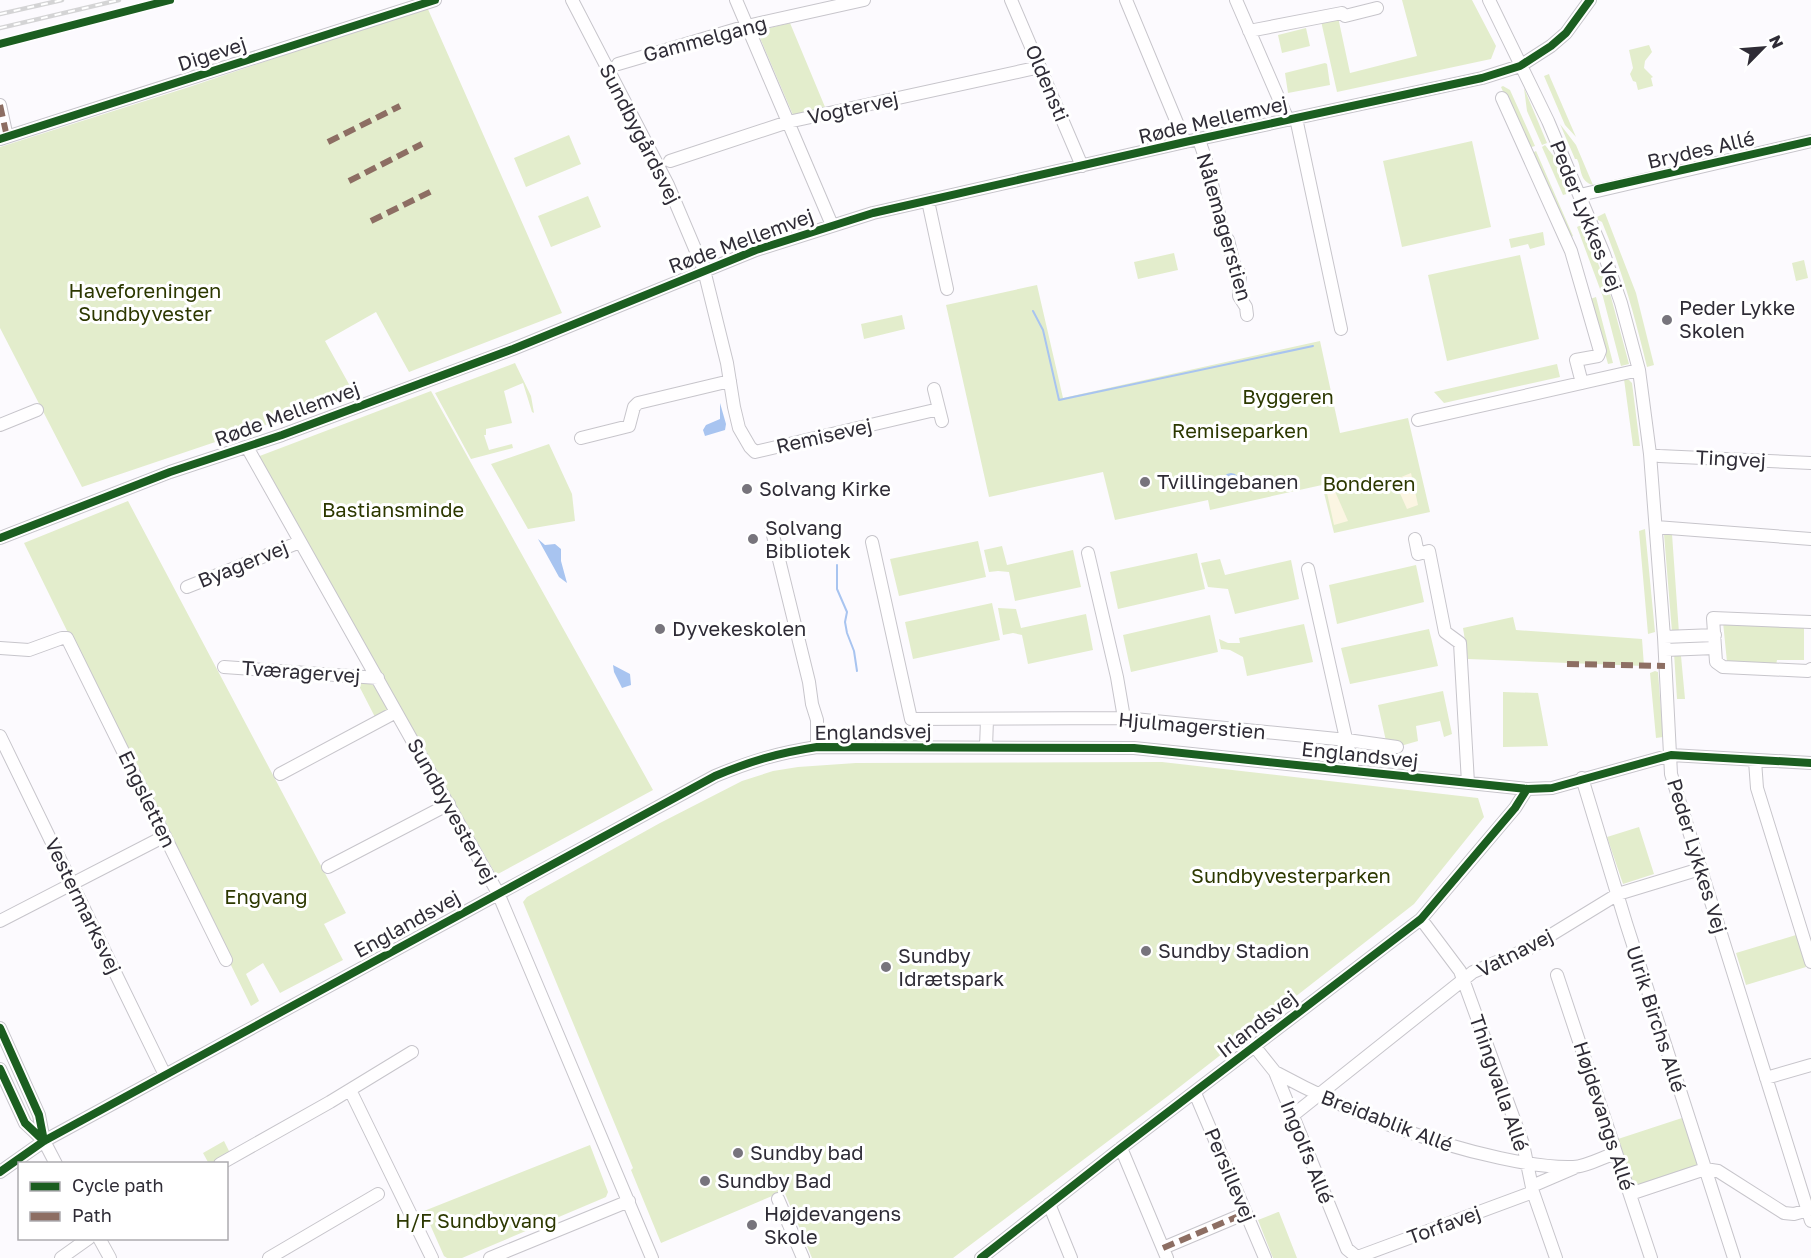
<svg xmlns="http://www.w3.org/2000/svg" width="1811" height="1258" font-family="'Golos Text',sans-serif">
  <rect width="100%" height="100%" fill="#fcfafe"/>
  <!-- green -->
  <path fill="#e3edcc" d="M1402 0H1472L1496 46 1491 59 1337 92 1321 21 1338 17 1350 73 1417 56Z
    M427 7 562 313 409 372 376 312 325 341 355 395 82 487 0 328V147L189 87Z
    M790 23 825 107 793 115 757 31Z
    M1306 28 1310 46 1282 53 1278 35Z
    M1649 45 1652 52 1645 61 1644 68 1653 77 1651 78 1653 86 1638 90 1636 82 1633 81 1630 74 1633 68 1629 50Z
    M1325 63 1327 64 1330 85 1288 93 1285 73Z
    M1549 74 1550 77 1576 137 1565 125 1544 76Z
    M1503 86 1510 90 1535 146 1528 148 1501 87Z
    M1524 88 1547 143 1542 145 1527 111Z
    M1560 124 1576 145 1593 185C1579 181 1582 169 1577 159H1575Z
    M569 135 581 164 526 187 514 158Z
    M1472 141 1491 227 1402 247 1383 161Z
    M1545 145 1555 158 1570 193 1563 195 1542 147Z
    M1536 151 1573 236 1568 239 1532 153Z
    M588 196 601 227 551 247 538 216Z
    M1605 213 1636 293 1654 365 1647 367C1635 317 1622 270 1602 222L1598 220 1597 217Z
    M1583 224 1611 297 1629 364 1621 366 1603 297 1577 227Z
    M1543 232 1545 245 1530 249 1528 244 1511 248 1509 239Z
    M1174 253 1178 270 1138 279 1134 262Z
    M1520 255 1539 339 1447 361 1428 275Z
    M1804 260 1808 278 1796 281 1792 263Z
    M1037 285 1063 398 1320 341 1340 433 1408 418 1430 512 1334 533 1322 485 1210 510 1208 500 1115 520 1103 472 989 497 946 305Z
    M1596 297 1613 363 1608 364 1590 299Z
    M902 315 905 329 864 339 861 324Z
    M515 363 531 396 534 413 532 412 523 383 504 391 512 423 486 429V435H484L489 450 512 444 513 448 471 459 435 393Z
    M1557 364 1560 377 1444 403 1434 392Z
    M1624 379 1629 380 1632 383 1640 446H1633Z
    M431 391 653 790 496 875 257 457Z
    M549 444 572 494 575 521 528 529 491 464Z
    M128 501 346 913 324 924 343 960 280 993 263 963 246 974 259 1001 251 1006 24 543Z
    M1645 529 1655 632 1648 634 1639 531Z
    M1667 532 1672 534 1679 633 1672 632 1664 534Z
    M978 541 986 577 899 596 890 559Z
    M1002 546 1007 565 1073 550 1081 587 1015 601 1009 572 998 571 989 572 984 550Z
    M1197 553 1205 589 1118 609 1110 572Z
    M1220 559 1225 575 1291 560 1299 599 1235 614 1228 589 1208 587 1201 563Z
    M1416 565 1424 602 1337 624 1329 585Z
    M992 603 1000 640 913 659 905 622Z
    M998 608 1016 609 1021 628 1086 614 1093 650 1028 664 1022 635 1013 633 1003 635Z
    M1210 615 1218 652 1131 672 1123 635Z
    M1513 617 1516 630 1642 639 1644 666 1468 659 1463 628Z
    M1723 622 1804 626V660H1777L1776 665 1727 662Z
    M1304 624 1313 662 1247 676 1243 657 1230 650 1221 649 1219 639 1228 643H1240L1239 638Z
    M1429 629 1438 666 1350 684 1341 648Z
    M1679 651 1681 656 1685 699H1677L1674 653Z
    M1655 671 1658 672 1663 737 1656 738 1650 673Z
    M357 682C380 684 378 688 389 707L387 711 375 717Z
    M1443 691 1452 734 1444 737 1440 721 1416 726 1418 741 1397 747 1386 741 1378 705Z
    M1503 692 1538 693 1548 746 1503 747Z
    M1162 762 1478 798 1484 817 1414 904 1168 1096 953 1258H812L784 1191 661 1243 631 1170 633 1168 523 902 527 897 660 823 742 781 773 771 798 767 856 763Z
    M1639 827 1654 874 1623 884 1607 837Z
    M1796 935 1806 967 1746 985 1736 953Z
    M1682 1118 1699 1166 1634 1187 1618 1139Z
    M224 1141 230 1153 209 1164 203 1153Z
    M590 1145 608 1192 606 1197 462 1258H447L444 1256 424 1211Z
    M1278 1212H1279L1297 1258H1273L1258 1220Z"/>
  <!-- sand -->
  <path fill="#fbf5e2" d="M1411 473 1418 505 1407 509 1394 480Z
    M1334 489 1348 521 1334 525 1327 493Z"/>
  <!-- water -->
  <path fill="#a8c4f0" d="M720 403 726 424 725 430 705 436 703 430 706 425 720 419Z
    M1222 482a9 9 0 1 1 18 0a9 9 0 1 1-18 0Z
    M538 539 545 545 555 544 561 549V561L567 583 559 577Z
    M613 665 630 674 631 685 622 688 614 672Z"/>
  <g fill="none" stroke-linecap="round" stroke-linejoin="round">
    <!-- stream -->
    <path stroke="#a8c4f0" stroke-width="2" d="M1033 311 1043 330 1059 400 1313 346
      M837 565V589L847 612 845 622 847 633 854 651 857 671"/>
    <!-- minor casing -->
    <g stroke="#c7c5cb" stroke-width="14">
      <path id="minor" d="M572 0 668 185 704 270 727 363 734 407 739 428 750 447 755 452 939 409
        M736 0 832 225
        M1011 0 1082 166
        M1126 0 1185 142
        M1236 0 1288 120
        M1489 0 1548 121 1604 254 1621 303 1639 370 1650 454 1664 637 1671 774 1811 1221
        M1249 31 1342 13 1345 16 1377 8
        M618 64 747 26 864 0
        M1502 98 1571 251 1600 351 1598 356 1576 360 1582 383
        M0 105 7 137
        M1296 118 1341 329
        M0 139 435 0
        M1199 140 1208 166 1223 232 1228 240 1234 264 1240 274 1239 296 1246 307 1247 315
        M670 161 788 122 1040 67
        M1580 195 1811 141
        M928 201 947 289
        M934 389 942 421
        M1418 420 1639 370
        M0 425 37 410
        M581 438 629 426 634 407 638 403 730 381
        M247 447 498 893 652 1258
        M1650 454 1659 456 1811 463
        M771 527 809 682 812 704 817 720V747
        M1656 527 1811 539
        M0 538 170 472 282 435 513 349 756 250 873 213 1185 142 1482 78 1520 66 1551 46 1566 33 1590 0
        M1415 539 1418 554 1429 551 1445 632 1460 643 1468 783
        M872 542 911 719 1124 718 1347 740 1397 747
        M1088 553 1117 677 1124 718
        M1308 569 1353 770
        M187 587 300 542
        M1811 622 1713 618 1716 662 1723 667 1808 671 1811 669
        M1664 637 1715 635
        M0 648 29 650 62 638H67L226 960
        M1665 650 1715 648
        M224 667 378 678
        M0 736 165 1075
        M986 747 987 720
        M1755 761 1757 788 1811 962
        M280 774 396 712
        M1582 778 1626 923 1734 1258
        M328 867 449 804
        M1421 919 1460 971 1523 1144 1533 1192 1556 1258
        M0 921 165 836
        M1557 975 1651 1258
        M0 1028 39 1115 44 1141
        M1255 1047 1275 1072 1347 1249 1358 1258
        M0 1069 25 1123 44 1141 56 1164
        M1275 1072C1347 1111 1421 1141 1500 1158 1523 1163 1549 1168 1573 1167 1586 1167 1603 1157 1616 1153
        M1766 1078 1811 1065
        M350 1090 432 1258
        M1195 1093 1265 1258
        M1292 1116 1473 972 1528 949 1618 894 1700 869
        M1121 1148 1167 1258
        M220 1164 330 1102 412 1052
        M0 1172 44 1141 715 776C751 761 778 753 817 747L1134 748 1527 789 1552 788 1671 755 1811 763
        M1532 1186 1574 1168
        M1630 1194 1705 1169 1718 1171 1784 1213 1794 1214 1808 1210
        M778 1199 803 1258
        M1049 1204 1071 1258
        M99 1238 110 1258
        M1163 1248 1246 1213
        M61 1258 89 1238
        M269 1258 378 1194
        M490 1258 629 1201
        M981 1258 1121 1148 1421 919 1515 808 1527 789
        M1355 1258 1533 1192"/>
    </g>
    <!-- minor -->
    <use href="#minor" stroke="#fffeff" stroke-width="12"/>
    <!-- rail casing -->
    <g stroke="#d4d4d5" stroke-width="4.5">
      <path id="rail" d="M0 14 62 0
        M0 28 119 0"/>
    </g>
    <!-- rail -->
    <use href="#rail" stroke="#fff" stroke-width="2" stroke-dasharray="7" stroke-linecap="butt"/>
    <!-- quiet -->
    <path stroke="#8d6e63" stroke-width="6" stroke-dasharray="12 6" stroke-linecap="butt" d="M0 105 7 137
      M328 142 400 106
      M349 181 422 144
      M371 221 432 191
      M1567 664 1665 666
      M1163 1248 1246 1213"/>
    <!-- cycleway casing -->
    <g stroke="#fff" stroke-width="11">
      <path id="cycleway" d="M0 44 170 0
        M0 139 435 0
        M1598 189 1811 141
        M0 538 170 472 282 435 513 349 756 250 873 213 1185 142 1482 78 1520 66 1551 46 1566 33 1590 0
        M0 1028 39 1115 44 1141
        M0 1069 25 1123 44 1141
        M0 1172 44 1141 715 776C751 761 778 753 817 747L1134 748 1527 789 1552 788 1671 755 1811 763
        M981 1258 1121 1148 1421 919 1515 808 1527 789"/>
    </g>
    <!-- cycleway -->
    <use href="#cycleway" stroke="#1b5e20" stroke-width="8"/>
  </g>
  <!-- markers -->
  <g fill="#77747c" stroke="#fff" stroke-width="2">
    <circle cx="1667" cy="320" r="6"/>
    <circle cx="1145" cy="482" r="6"/>
    <circle cx="747" cy="489" r="6"/>
    <circle cx="753" cy="539" r="6"/>
    <circle cx="660" cy="629" r="6"/>
    <circle cx="1146" cy="951" r="6"/>
    <circle cx="886" cy="967" r="6"/>
    <circle cx="738" cy="1153" r="6"/>
    <circle cx="705" cy="1181" r="6"/>
    <circle cx="752" cy="1225" r="6"/>
  </g>
  <g text-anchor="middle" stroke-width="6" stroke-linejoin="round" paint-order="stroke">
    <!-- street labels -->
    <g font-size="20" fill="#2f2c36" stroke="#fff">
      <text transform="translate(705 39) rotate(-15)" y="7">Gammelgang</text>
      <text transform="translate(212 54) rotate(-18)" y="7">Digevej</text>
      <text transform="translate(1047 83) rotate(67)" y="7">Oldensti</text>
      <text transform="translate(853 108) rotate(-12)" y="7">Vogtervej</text>
      <text transform="translate(1213 120) rotate(-13)" y="7">Røde Mellemvej</text>
      <text transform="translate(640 134) rotate(63)" y="7">Sundbygårdsvej</text>
      <text transform="translate(1701 150) rotate(-13)" y="7">Brydes Allé</text>
      <text transform="translate(1586 216) rotate(68)" y="7">Peder Lykkes Vej</text>
      <text transform="translate(1224 227) rotate(74)" y="7">Nålemagerstien</text>
      <text transform="translate(741 241) rotate(-20)" y="7">Røde Mellemvej</text>
      <text transform="translate(287 414) rotate(-20)" y="7">Røde Mellemvej</text>
      <text transform="translate(824 436) rotate(-13)" y="7">Remisevej</text>
      <text transform="translate(1731 459) rotate(3)" y="7">Tingvej</text>
      <text transform="translate(243 564) rotate(-22)" y="7">Byagervej</text>
      <text transform="translate(301 672) rotate(4)" y="7">Tværagervej</text>
      <text transform="translate(1192 726) rotate(5)" y="7">Hjulmagerstien</text>
      <text transform="translate(873 732) rotate(-1)" y="7">Englandsvej</text>
      <text transform="translate(1360 755) rotate(6)" y="7">Englandsvej</text>
      <text transform="translate(147 799) rotate(64)" y="7">Engsletten</text>
      <text transform="translate(452 811) rotate(61)" y="7">Sundbyvestervej</text>
      <text transform="translate(1697 856) rotate(73)" y="7">Peder Lykkes Vej</text>
      <text transform="translate(83 906) rotate(64)" y="7">Vestermarksvej</text>
      <text transform="translate(407 924) rotate(-29)" y="7">Englandsvej</text>
      <text transform="translate(1515 953) rotate(-27)" y="7">Vatnavej</text>
      <text transform="translate(1656 1019) rotate(72)" y="7">Ulrik Birchs Allé</text>
      <text transform="translate(1257 1024) rotate(-38)" y="7">Irlandsvej</text>
      <text transform="translate(1499 1083) rotate(71)" y="7">Thingvalla Allé</text>
      <text transform="translate(1604 1116) rotate(72)" y="7">Højdevangs Allé</text>
      <text transform="translate(1387 1121) rotate(21)" y="7">Breidablik Allé</text>
      <text transform="translate(1307 1152) rotate(68)" y="7">Ingolfs Allé</text>
      <text transform="translate(1230 1175) rotate(67)" y="7">Persillevej</text>
      <text transform="translate(1444 1225) rotate(-20)" y="7">Torfavej</text>
    </g>
    <!-- park labels -->
    <g font-size="20" fill="#2c3800" stroke="#fff">
      <text x="145" y="298">Haveforeningen<tspan x="145" dy="23">Sundbyvester</tspan></text>
      <text x="1288" y="404">Byggeren</text>
      <text x="1240" y="438">Remiseparken</text>
      <text x="1369" y="491">Bonderen</text>
      <text x="393" y="517">Bastiansminde</text>
      <text x="1291" y="883">Sundbyvesterparken</text>
      <text x="266" y="904">Engvang</text>
      <text x="476" y="1228">H/F Sundbyvang</text>
    </g>
    <!-- poi labels -->
    <g font-size="20" fill="#2f2c36" stroke="#fff" text-anchor="start">
      <text x="1679" y="315">Peder Lykke<tspan x="1679" dy="23">Skolen</tspan></text>
      <text x="1157" y="489">Tvillingebanen</text>
      <text x="759" y="496">Solvang Kirke</text>
      <text x="765" y="535">Solvang<tspan x="765" dy="23">Bibliotek</tspan></text>
      <text x="672" y="636">Dyvekeskolen</text>
      <text x="1158" y="958">Sundby Stadion</text>
      <text x="898" y="963">Sundby<tspan x="898" dy="23">Idrætspark</tspan></text>
      <text x="750" y="1160">Sundby bad</text>
      <text x="717" y="1188">Sundby Bad</text>
      <text x="764" y="1221">Højdevangens<tspan x="764" dy="23">Skole</tspan></text>
    </g>
  </g>
  <!-- legend -->
  <rect x="18" y="1162" width="210" height="78" fill="#ffffff" stroke="#acabaf" stroke-width="1.5"/>
  <rect x="30" y="1182" width="30" height="9" fill="#1b5e20" stroke="#acabaf" stroke-width="1.5"/>
  <text x="72" y="1192" font-size="18" fill="#2f2c36">Cycle path</text>
  <rect x="30" y="1212" width="30" height="9" fill="#8d6e63" stroke="#acabaf" stroke-width="1.5"/>
  <text x="72" y="1222" font-size="18" fill="#2f2c36">Path</text>
  <!-- north arrow -->
  <g transform="translate(1763 48) rotate(65)" stroke="#ffffff" stroke-width="4.5" paint-order="stroke">
  <path d="M0-4.5L10 22L0 15L-10 22Z" fill="#2f2c36"/>
  <text y="-9" font-size="16" font-weight="bold" text-anchor="middle" fill="#2f2c36">N</text>
  </g>
</svg>
